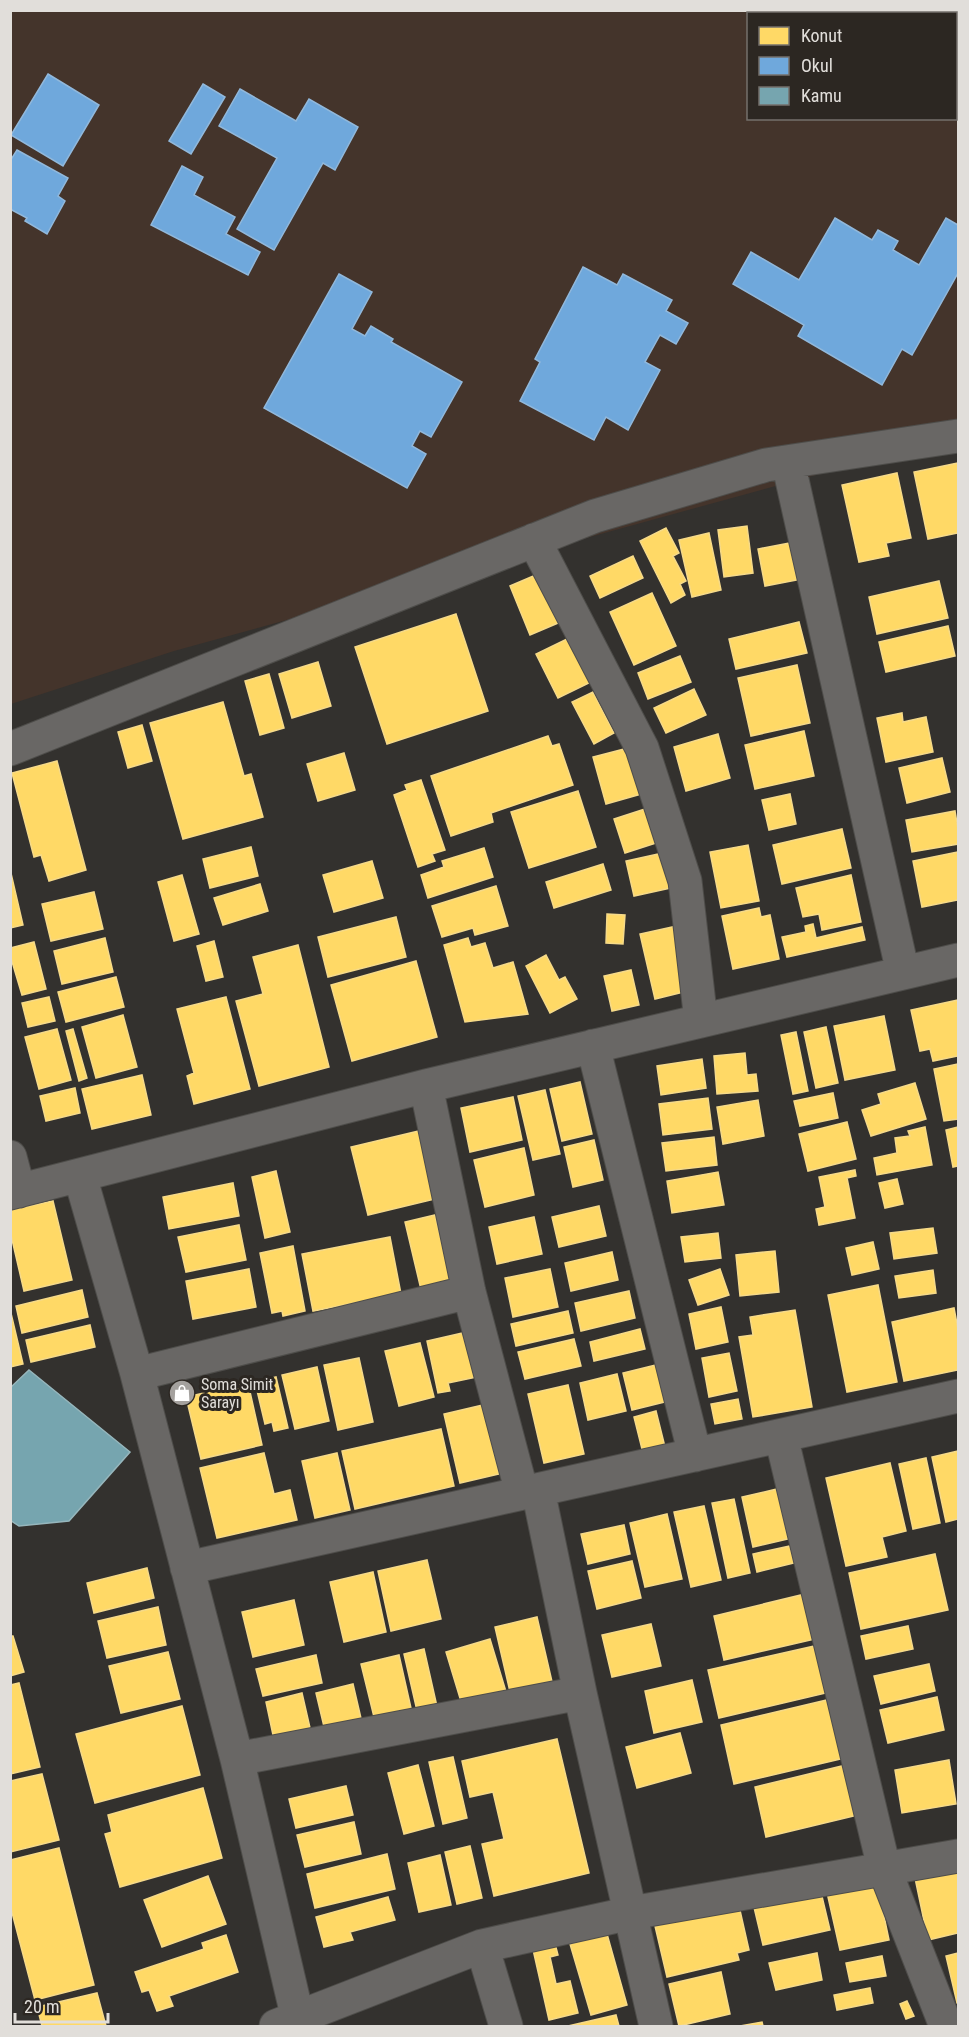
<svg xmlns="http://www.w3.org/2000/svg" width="969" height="2037" font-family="'Roboto Condensed',sans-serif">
  <rect width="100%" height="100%" fill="#33312e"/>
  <!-- education -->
  <path fill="#44342b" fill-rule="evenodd" d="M10 11H958V436L174 651 11 704ZM748 14H956V118H748Z"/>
  <!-- homes -->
  <path fill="#ffd966" stroke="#f6da89" stroke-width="1.5" d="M958 463V533L928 539 914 472Z
    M897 473 911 538 886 543 889 556 859 562 842 485Z
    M747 526 753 573 724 577 718 530Z
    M666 528 679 553 673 556 686 581 680 584 685 595 671 603 640 541Z
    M709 533 721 590 692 597 679 540Z
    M790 543 797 580 765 586 758 549Z
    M633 556 643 578 600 598 590 576Z
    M538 574 558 623 530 635 510 586Z
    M939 581 948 618 877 634 869 597Z
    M652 593 676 646 634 665 610 612Z
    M456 614 488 711 387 744 355 647Z
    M799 622 807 653 736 669 729 639Z
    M948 626 955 656 886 672 879 642Z
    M569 638 591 682 558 698 536 654Z
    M680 656 691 682 648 699 638 673Z
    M318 662 331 706 292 718 279 674Z
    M797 665 810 723 751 736 738 678Z
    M269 674 284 728 260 735 245 681Z
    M694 689 706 715 666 733 654 708Z
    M593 692 614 733 594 744 572 702Z
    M223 702 244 776 251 774 263 817 183 839 150 723Z
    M902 713 903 722 926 717 933 752 886 762 877 718Z
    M142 725 152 761 128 768 118 732Z
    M804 731 814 776 755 789 745 745Z
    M718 734 730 778 686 791 674 747Z
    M548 736 552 746 559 744 573 785 491 813 493 822 451 836 431 776Z
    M632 747 645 793 606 804 593 757Z
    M344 753 355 790 318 801 307 764Z
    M942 758 950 792 907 803 899 768Z
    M57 761 86 870 49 881 41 855 34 857 12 773Z
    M421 780 445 850 432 854 435 861 418 867 394 795 407 790 405 785Z
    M578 791 596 847 529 868 511 812Z
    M790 794 796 824 769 830 762 800Z
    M648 808 659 842 625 853 614 819Z
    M955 811 958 829V844L912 852 906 820Z
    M842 829 851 868 782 884 773 845Z
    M748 845 759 901 721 908 710 852Z
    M251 847 258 876 210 888 203 859Z
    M484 848 493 877 428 898 421 875 444 867 442 861Z
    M958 852V900L922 907 913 861Z
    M663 853 671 888 634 896 626 861Z
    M372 861 383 898 334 912 323 875Z
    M603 864 611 890 554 908 546 882Z
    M10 869 23 925 10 928Z
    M182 875 199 934 174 941 158 882Z
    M851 875 861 922 822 930 819 914 803 917 796 888Z
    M260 884 268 911 223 925 214 898Z
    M496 886 508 926 475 935 473 928 442 937 432 906Z
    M94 892 103 929 51 941 42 904Z
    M759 908 761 917 770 915 779 959 733 969 722 916Z
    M607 914 625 915 623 944 606 943Z
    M396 917 406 957 328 977 318 937Z
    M813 924 816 938 862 927 865 940 787 957 782 937 806 932 805 926Z
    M677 926 692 990 655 999 640 934Z
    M105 938 113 972 62 984 54 951Z
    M468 938 471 947 485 943 493 968 513 962 528 1014 465 1022 444 945Z
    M214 941 223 977 206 981 197 946Z
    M34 942 46 989 22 995 10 955V948Z
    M298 945 329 1067 259 1086 236 1001 263 994 253 957Z
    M546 955 559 980 565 977 577 999 550 1013 526 966Z
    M416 961 437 1037 352 1061 331 985Z
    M631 970 639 1005 612 1011 604 976Z
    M116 977 124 1007 66 1022 58 992Z
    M49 997 55 1021 28 1027 22 1003Z
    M226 997 250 1089 194 1104 187 1076 194 1073 177 1009Z
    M958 1000V1056L933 1061 930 1049 920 1051 911 1010Z
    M123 1015 137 1067 96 1078 82 1027Z
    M884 1016 895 1070 845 1080 834 1026Z
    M826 1027 838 1083 816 1088 804 1032Z
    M57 1029 71 1080 39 1089 25 1037Z
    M73 1029 87 1078 79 1081 66 1031Z
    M796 1032 808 1091 793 1094 781 1035Z
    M745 1053 747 1075 756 1074 758 1091 717 1094 714 1056Z
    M702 1059 706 1088 661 1095 657 1066Z
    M958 1064V1119L944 1121 934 1069Z
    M142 1075 151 1115 92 1129 82 1089Z
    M580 1082 592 1134 562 1141 550 1089Z
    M915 1083 926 1119 871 1136 862 1110 881 1104 878 1094Z
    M75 1088 80 1113 46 1121 40 1096Z
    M545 1090 560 1154 533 1160 518 1096Z
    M833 1093 838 1118 800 1126 794 1101Z
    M513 1097 522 1140 470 1152 461 1108Z
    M708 1098 712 1129 663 1135 659 1104Z
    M758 1100 764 1136 723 1144 717 1107Z
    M847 1122 856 1159 808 1171 799 1134Z
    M925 1127 932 1165 877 1175 874 1158 897 1153 895 1138 910 1136 908 1131Z
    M958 1127V1166L953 1167 946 1130Z
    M423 1130 439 1198 368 1215 351 1147Z
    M714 1137 717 1165 666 1171 662 1143Z
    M594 1140 603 1180 573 1187 564 1147Z
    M524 1148 534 1195 485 1207 474 1160Z
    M855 1170 856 1176 847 1178 855 1218 819 1225 816 1209 825 1207 819 1177Z
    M276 1171 290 1232 265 1238 252 1177Z
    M718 1172 724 1205 672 1213 667 1181Z
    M897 1179 903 1204 885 1208 879 1183Z
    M233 1183 239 1216 169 1229 163 1197Z
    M53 1201 72 1280 24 1291 10 1231V1210Z
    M599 1206 606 1236 559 1247 552 1217Z
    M435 1215 453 1290 423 1298 405 1222Z
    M534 1217 542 1254 497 1264 489 1227Z
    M239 1225 246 1260 186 1272 178 1237Z
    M933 1228 937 1253 894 1259 890 1233Z
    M718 1233 721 1258 685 1262 681 1237Z
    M390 1237 401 1294 313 1311 302 1254Z
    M873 1242 879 1269 852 1275 846 1248Z
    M293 1246 305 1311 283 1316 282 1311 272 1313 260 1253Z
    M775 1251 779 1292 740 1296 736 1255Z
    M612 1252 618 1280 571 1291 565 1263Z
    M249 1269 256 1307 193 1319 186 1281Z
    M550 1269 558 1307 513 1317 505 1278Z
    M720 1269 729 1295 698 1305 689 1280Z
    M933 1270 936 1293 899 1298 895 1276Z
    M878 1285 897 1382 847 1392 828 1295Z
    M82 1290 88 1317 22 1333 16 1306Z
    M629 1291 635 1318 581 1331 575 1303Z
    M721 1307 728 1342 696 1349 689 1314Z
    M954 1308 958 1329V1370L904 1381 892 1322Z
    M10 1309 23 1364 10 1367Z
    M795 1310 812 1407 753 1417 739 1337 753 1335 750 1317Z
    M568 1311 573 1333 516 1346 511 1324Z
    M90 1325 95 1347 31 1362 26 1340Z
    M640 1329 645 1349 594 1361 590 1342Z
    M467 1332 477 1377 448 1383 450 1391 438 1393 427 1341Z
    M574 1339 581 1366 525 1379 518 1352Z
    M420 1343 434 1397 399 1406 385 1351Z
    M729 1353 737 1391 709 1397 702 1358Z
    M359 1358 373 1422 338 1430 324 1365Z
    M660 1364 669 1401 632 1410 623 1373Z
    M317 1367 329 1421 295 1429 282 1375Z
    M617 1374 626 1411 588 1420 580 1383Z
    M276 1377 288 1428 274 1431 272 1422 265 1424 255 1382Z
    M248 1383 262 1445 201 1459 186 1397Z
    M568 1385 584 1454 544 1463 528 1394Z
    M738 1399 742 1419 715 1424 711 1404Z
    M483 1405 499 1474 460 1483 444 1414Z
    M656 1411 665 1447 643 1453 634 1417Z
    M441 1429 454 1486 355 1509 342 1451Z
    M958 1451V1519L946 1522 932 1457Z
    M264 1453 274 1494 290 1490 297 1520 217 1538 200 1468Z
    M337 1453 350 1510 315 1518 302 1461Z
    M926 1458 940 1523 913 1529 899 1464Z
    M890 1463 906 1531 882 1537 887 1557 846 1566 826 1478Z
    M777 1489 788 1539 753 1547 742 1497Z
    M734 1499 750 1573 728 1578 712 1503Z
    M704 1506 721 1580 691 1587 674 1512Z
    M667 1514 682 1579 645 1587 630 1523Z
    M624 1525 630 1554 588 1564 581 1534Z
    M790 1546 794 1563 757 1572 753 1554Z
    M935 1554 948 1610 861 1629 849 1573Z
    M427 1560 441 1619 391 1631 378 1571Z
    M632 1561 641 1598 597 1609 588 1571Z
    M147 1568 154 1598 94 1613 87 1583Z
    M373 1572 386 1632 344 1642 330 1582Z
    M805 1594 815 1639 724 1660 714 1616Z
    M294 1600 304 1645 253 1657 242 1612Z
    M158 1607 166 1645 107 1658 98 1621Z
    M537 1617 553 1686 511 1696 495 1627Z
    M651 1624 661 1666 612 1677 602 1635Z
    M908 1626 913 1649 866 1659 861 1636Z
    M10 1636H13L24 1672 10 1676Z
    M490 1639 507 1695 463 1708 446 1652Z
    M819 1645 830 1692 719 1718 708 1670Z
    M424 1649 438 1711 418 1715 404 1654Z
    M168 1652 180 1699 121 1713 109 1666Z
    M316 1655 322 1683 263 1696 256 1669Z
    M399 1655 413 1717 376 1725 361 1664Z
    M929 1664 935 1691 881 1704 874 1676Z
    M692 1680 702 1722 654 1733 645 1691Z
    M19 1683 40 1767 10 1774V1685Z
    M353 1684 363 1727 326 1735 316 1693Z
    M302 1693 313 1741 276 1749 266 1702Z
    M937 1697 944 1730 888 1743 880 1710Z
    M831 1699 845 1758 734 1784 721 1725Z
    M182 1706 200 1775 95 1803 76 1734Z
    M680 1733 691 1773 637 1788 626 1747Z
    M557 1739 589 1873 494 1896 482 1844 504 1839 493 1792 470 1797 462 1761Z
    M453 1757 467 1818 443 1824 429 1762Z
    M949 1760 956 1804 902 1813 895 1770Z
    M418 1765 434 1826 404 1834 388 1773Z
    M846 1765 858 1815 766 1837 755 1787Z
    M42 1774 59 1840 10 1852V1781Z
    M346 1786 353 1815 296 1828 289 1799Z
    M203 1788 222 1858 120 1887 105 1834 112 1832 108 1815Z
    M354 1822 361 1854 305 1867 297 1835Z
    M470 1846 482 1898 457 1904 445 1852Z
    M59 1848 94 1985 35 2000 10 1905V1860Z
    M387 1854 395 1889 315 1908 307 1874Z
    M440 1855 451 1905 419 1912 408 1863Z
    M958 1868V1933L928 1940 915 1878Z
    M208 1876 226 1924 162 1947 144 1900Z
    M876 1878 889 1940 840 1950 826 1888Z
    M820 1888 830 1930 763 1945 753 1903Z
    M388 1897 395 1920 350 1932 353 1940 324 1947 316 1917Z
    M739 1906 749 1950 737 1953 739 1960 667 1977 655 1926Z
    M607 1934 627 2005 591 2015 570 1944Z
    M226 1935 238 1972 169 1996 173 2006 157 2011 149 1990 142 1992 135 1972 204 1949 202 1943Z
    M554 1940 558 1955 550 1957 556 1984 570 1981 578 2013 549 2020 532 1945Z
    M817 1953 822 1980 776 1990 769 1963Z
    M958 1953V2003H957L946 1956Z
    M882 1956 886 1976 850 1982 846 1963Z
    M721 1972 730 2014 679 2026 669 1984Z
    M870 1988 873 2003 837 2010 834 1995Z
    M97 1993 106 2026H42L37 2007Z
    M907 2001 914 2016 906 2019 900 2004Z
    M616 2015 619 2026H568Z
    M762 2022 763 2026H740Z"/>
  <!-- schools -->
  <path fill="#6fa8dc" stroke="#91b8db" stroke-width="1.5" d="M809 10H958V56L956 61V14H814Z
    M48 74 99 105 63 166 11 135Z
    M203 84 225 97 191 154 169 141Z
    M240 89 296 121 309 99 358 127 335 170 323 163 274 250 237 229 277 158 219 126Z
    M17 150 68 178 58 196 65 201 47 234 25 221 27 218 10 209V161Z
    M182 166 203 177 194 195 235 217 226 234 260 252 248 275 151 225Z
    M835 218 872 240 878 230 898 241 893 250 919 265 946 218 958 225V273L912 355 902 349 882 385 798 336 804 325 733 284 751 252 799 280Z
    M583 267 617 285 623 274 672 300 666 311 688 323 676 344 660 335 645 362 660 370 628 430 606 417 594 440 520 401 540 362 535 359Z
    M339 274 372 292 352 329 365 336 371 326 393 339 391 342 462 382 431 437 420 431 412 446 426 454 407 488 264 408Z"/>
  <!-- public -->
  <path fill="#76a5af" stroke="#96b6bc" stroke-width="1.5" d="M29 1370 130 1452 69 1521 19 1526 10 1520V1388Z"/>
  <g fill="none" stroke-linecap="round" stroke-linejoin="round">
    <!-- minor casing -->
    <g stroke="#4e4d4a" stroke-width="35">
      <path id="minor" d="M788 462 903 973
        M534 540 642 748 685 881 701 1021
        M10 749 595 516 766 465 958 436
        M593 1046 695 1455
        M426 1086 469 1292 522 1493
        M10 1157 19 1191
        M80 1176 137 1374 237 1759 298 2019
        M10 1193 426 1086 958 960
        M137 1374 469 1292
        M781 1436 884 1868 946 2026
        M538 1490 580 1693 656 2026
        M187 1568 958 1396
        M237 1759 580 1693
        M482 1946 506 2026
        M276 2026 482 1946 631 1913 958 1856"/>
    </g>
    <!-- minor -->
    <use href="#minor" stroke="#696765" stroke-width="33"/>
  </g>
  <!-- icons -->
  <defs>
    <g id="shop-disc" transform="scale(1.35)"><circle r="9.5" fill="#a4a19e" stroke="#2c2722"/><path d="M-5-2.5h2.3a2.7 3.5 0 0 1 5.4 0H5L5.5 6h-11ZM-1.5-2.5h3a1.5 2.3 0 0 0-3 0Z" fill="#fff"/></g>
  </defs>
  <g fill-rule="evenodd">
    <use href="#shop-disc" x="182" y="1393"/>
  </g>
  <g text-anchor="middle" stroke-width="6" stroke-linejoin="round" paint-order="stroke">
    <!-- poi labels -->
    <g font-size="16" fill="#e1deda" stroke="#2c2722" text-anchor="start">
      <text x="201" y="1390">Soma Simit<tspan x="201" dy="18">Sarayı</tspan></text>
    </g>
  </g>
  <!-- border -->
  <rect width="969" height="2037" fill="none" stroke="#e1deda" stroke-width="24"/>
  <!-- legend -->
  <rect x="747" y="12" width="210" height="108" fill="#2c2722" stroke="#74706c" stroke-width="1.5"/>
  <rect x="759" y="27" width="30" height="18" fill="#ffd966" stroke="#74706c" stroke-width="1.5"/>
  <text x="801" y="42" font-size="18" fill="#e1deda">Konut</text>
  <rect x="759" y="57" width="30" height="18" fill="#6fa8dc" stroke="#74706c" stroke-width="1.5"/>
  <text x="801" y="72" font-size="18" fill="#e1deda">Okul</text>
  <rect x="759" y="87" width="30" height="18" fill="#76a5af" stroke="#74706c" stroke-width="1.5"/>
  <text x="801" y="102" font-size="18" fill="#e1deda">Kamu</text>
  <!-- scale -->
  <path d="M15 2013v9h93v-9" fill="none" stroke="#e1deda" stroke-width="3"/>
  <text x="24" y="2013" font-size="18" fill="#e1deda" stroke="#2c2722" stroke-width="4.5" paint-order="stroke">20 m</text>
</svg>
